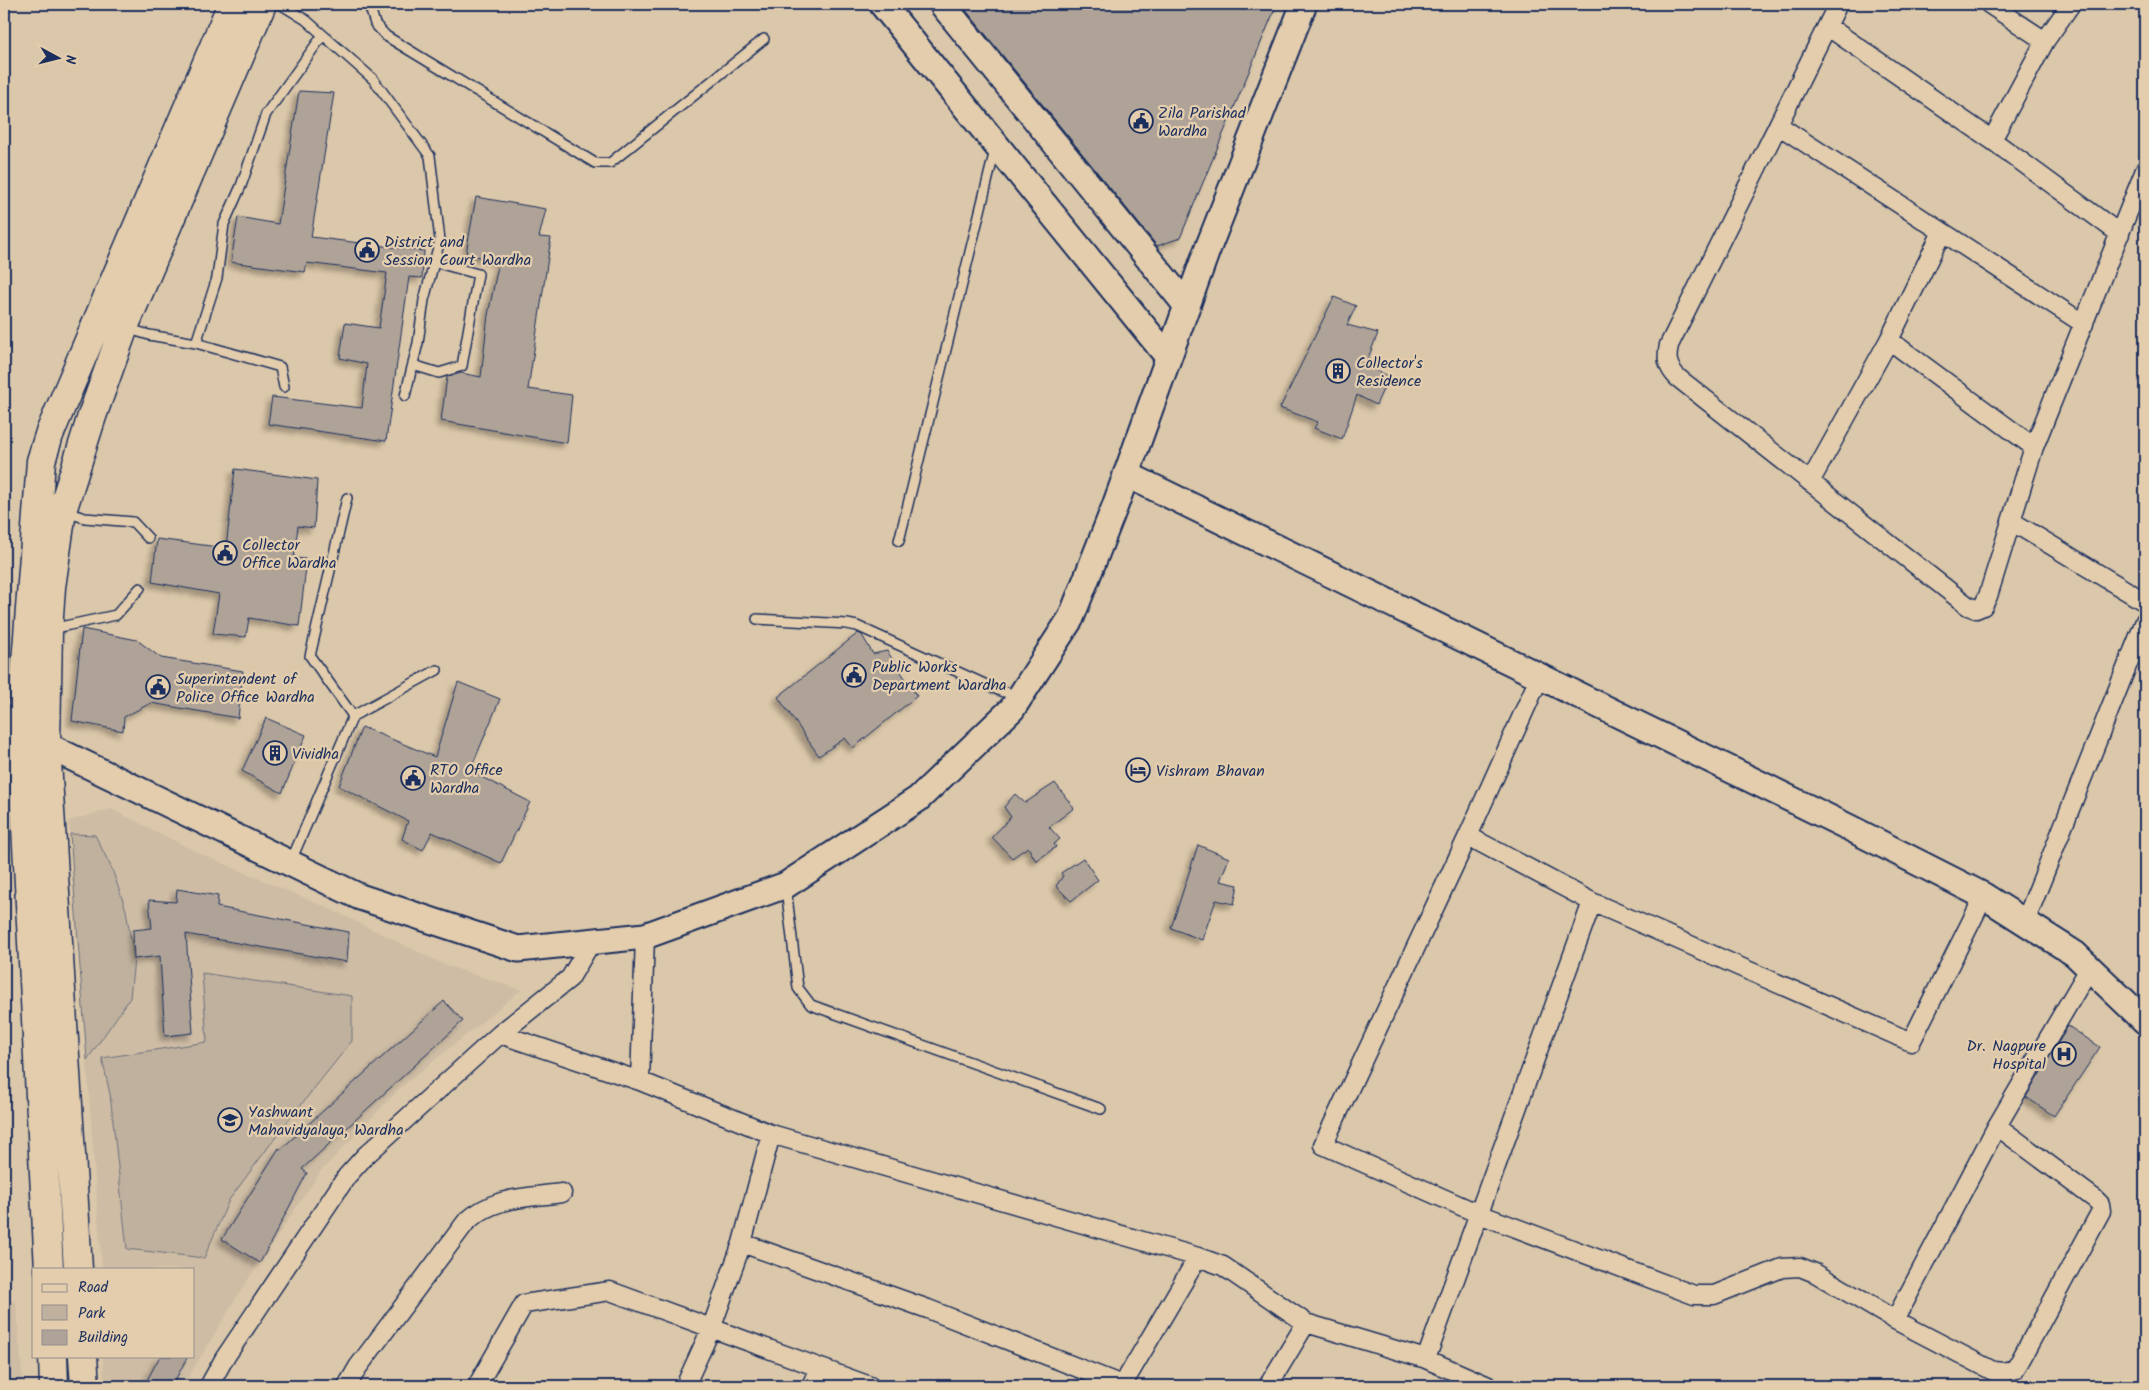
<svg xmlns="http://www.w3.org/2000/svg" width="2149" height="1390" font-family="Kalam,sans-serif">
  <defs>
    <filter id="shadow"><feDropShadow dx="-4.5" dy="4.5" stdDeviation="2.5" flood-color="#0004"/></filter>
  </defs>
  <rect width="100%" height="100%" fill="#dbc7a9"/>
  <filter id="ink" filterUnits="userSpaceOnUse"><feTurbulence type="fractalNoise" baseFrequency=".02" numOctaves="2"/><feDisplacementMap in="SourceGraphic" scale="10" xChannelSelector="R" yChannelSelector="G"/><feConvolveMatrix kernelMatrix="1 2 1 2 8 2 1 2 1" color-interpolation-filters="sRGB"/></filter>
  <g filter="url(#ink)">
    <!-- built -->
    <path fill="#cebca4" d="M111 809 201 854 328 908 445 965 521 990 399 1089 320 1172 239 1293 183 1386H104L103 1356H194V1269H102L69 821Z
      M4 1299 16 1302 23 1386H4Z"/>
    <!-- green -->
    <path fill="#bfb19d" stroke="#6d707e" d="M70 834 95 835 112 869 126 910 134 959 130 998 87 1060Z
      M202 973 352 996V1041L284 1126 229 1200 204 1258 127 1249 110 1094 102 1058 207 1042Z"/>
    <!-- building -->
    <path fill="#afa398" stroke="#1b2f5e" filter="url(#shadow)" d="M961 4H1277L1180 238 1157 246Z
      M299 91 334 93 311 237 424 251 422 278 409 277 386 441 268 424 272 397 362 408 367 364 340 358 345 323 379 328 387 273 307 263 305 272 231 262 238 217 278 224Z
      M476 197 546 209 539 237 551 238 528 389 572 395 567 443 441 421 447 377 461 373 481 377 488 315 499 261 466 254Z
      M1334 297 1356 306 1347 325 1378 333 1365 366 1389 376 1376 405 1357 395 1342 439 1314 428 1318 422 1280 408Z
      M235 469 317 480 314 528 298 526 294 558 307 559 299 626 249 618 246 637 213 634 219 594 152 582 157 539 226 548Z
      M82 629 137 640 161 658 243 671 238 718 151 703 124 717 123 731 72 721Z
      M858 633 862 635 873 654 887 651 917 696 853 748 845 738 819 756 778 697Z
      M458 682 500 699 470 771 530 802 501 863 432 832 423 850 402 839 408 821 339 786 362 727 435 757Z
      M266 718 306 735 282 793 242 771Z
      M1055 783 1074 808 1049 827 1060 839 1054 844 1056 847 1036 861 1028 847 1012 858 992 837 1011 817 1004 807 1015 794 1025 803Z
      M1198 845 1229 858 1220 881 1238 885 1234 904 1216 900 1202 940 1171 928Z
      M1083 858 1098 880 1071 901 1056 886 1063 876 1061 873Z
      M177 889 218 896 217 907 349 932 347 962 186 934 193 1033 165 1036 160 956 134 959 133 930 152 928 149 900 176 902Z
      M444 1001 463 1021 302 1169 307 1173 260 1263 222 1239 279 1148 280 1150Z
      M2068 1026 2100 1047 2054 1116 2026 1097Z
      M160 1356H188L172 1386H144Z"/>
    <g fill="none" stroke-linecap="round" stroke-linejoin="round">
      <!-- lane casing -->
      <g stroke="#1b2f5e" stroke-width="12">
        <path id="lane" d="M280 4 306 20 373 79 430 156 440 240 424 300 418 343 405 396
          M369 4 375 24 386 36 595 163H610L764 39
          M126 328 149 335 196 343 217 278 224 224 241 186 266 114 323 35
          M196 343 280 367 284 387
          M413 365 439 373 462 366 478 274 434 262
          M347 498 310 656 353 716
          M65 512 85 518 133 522 148 538
          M899 541 995 150
          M757 619 847 624 857 626 1000 691 1019 695
          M51 629 116 615 140 588
          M291 861 353 716 437 670
          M786 888 798 988 811 1005 1101 1109"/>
      </g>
      <!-- street casing -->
      <g stroke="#1b2f5e" stroke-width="21">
        <path id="street" d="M1838 4 1669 345C1666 359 1667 366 1677 377L1968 606 1976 609 1983 606 1988 596 2034 447 2145 170
          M1989 4 2045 41
          M1827 26 1992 140 2120 234
          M1778 125 2084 324
          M1992 140 2045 41 2071 4
          M1889 340 2034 447
          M1810 482 1889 340 1942 232
          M2011 521 2145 602
          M1468 836 1540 676
          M1592 902 1468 836 1323 1145 1479 1214 1694 1295H1714L1782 1268 1800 1267 1815 1273 1895 1320 1993 1371 2004 1372 2015 1369 2020 1361 2101 1211 2100 1204 2095 1199 1997 1126
          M2025 922 2145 621
          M645 936 640 1081 771 1134 1198 1257 1223 1266 1306 1323 1426 1359 1488 1386
          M500 1034 640 1081
          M742 1243 928 1309 1122 1385
          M1895 1320 1997 1126 2089 969
          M1426 1359 1592 902 1911 1042 1984 896
          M209 1386 224 1359 347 1176 365 1156 500 1034 570 978 592 941
          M347 1386 358 1367 466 1222C495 1196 525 1198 562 1193
          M477 1386 524 1304 610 1291 870 1386
          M685 1386 711 1329 742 1243 771 1134
          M811 1386 819 1368
          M1122 1386 1198 1257
          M1268 1386 1306 1323"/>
      </g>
      <!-- secondary casing -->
      <g stroke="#1b2f5e" stroke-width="29">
        <path id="secondary" d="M882 4 1168 357
          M942 4 1187 306
          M1126 474 1848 827 1984 896 2075 954 2145 1021
          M4 721 46 745 360 897 518 949 645 936 786 885 918 799 1012 709 1071 618 1115 506 1206 253 1304 4"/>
      </g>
      <!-- primary casing -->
      <g stroke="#1b2f5e" stroke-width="31">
        <path id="primary" d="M49 1269 21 730 41 461 49 435 232 4
          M78 1269 46 745 48 630 51 587 62 511 92 416 124 327 262 4
          M53 1356 54 1386
          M83 1356 85 1386"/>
      </g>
      <!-- lane -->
      <use href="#lane" stroke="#e3cdac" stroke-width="9"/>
      <!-- street -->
      <use href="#street" stroke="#e3cdac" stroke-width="18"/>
      <!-- secondary -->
      <use href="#secondary" stroke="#e3cdac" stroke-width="25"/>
      <!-- primary -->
      <use href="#primary" stroke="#e3cdac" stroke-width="28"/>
    </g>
  </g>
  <!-- icons -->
  <defs>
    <g id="civic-ring" transform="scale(1.25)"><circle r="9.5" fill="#e3cdac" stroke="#1b2f5e" stroke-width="1.5"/><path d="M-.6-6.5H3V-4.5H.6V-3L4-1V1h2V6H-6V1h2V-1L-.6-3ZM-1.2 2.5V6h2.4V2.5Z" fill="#1b2f5e"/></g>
    <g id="building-ring" transform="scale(1.25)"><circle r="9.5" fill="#e3cdac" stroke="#1b2f5e" stroke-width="1.5"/><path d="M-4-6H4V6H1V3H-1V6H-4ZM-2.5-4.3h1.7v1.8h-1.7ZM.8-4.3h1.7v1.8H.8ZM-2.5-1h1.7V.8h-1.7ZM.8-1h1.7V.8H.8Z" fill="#1b2f5e"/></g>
    <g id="hotel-ring" transform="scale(1.25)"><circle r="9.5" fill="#e3cdac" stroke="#1b2f5e" stroke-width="1.5"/><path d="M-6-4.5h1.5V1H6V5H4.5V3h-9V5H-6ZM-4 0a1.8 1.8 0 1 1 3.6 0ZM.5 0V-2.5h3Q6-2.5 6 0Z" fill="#1b2f5e"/></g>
    <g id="hospital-ring" transform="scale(1.25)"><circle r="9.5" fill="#e3cdac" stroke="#1b2f5e" stroke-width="1.5"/><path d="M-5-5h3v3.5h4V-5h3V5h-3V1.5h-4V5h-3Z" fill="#1b2f5e"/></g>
    <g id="university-ring" transform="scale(1.25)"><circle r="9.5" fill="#e3cdac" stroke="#1b2f5e" stroke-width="1.5"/><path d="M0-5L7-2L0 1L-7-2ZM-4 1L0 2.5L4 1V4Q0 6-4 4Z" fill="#1b2f5e"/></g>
  </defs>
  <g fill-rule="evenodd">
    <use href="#civic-ring" x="1141" y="121"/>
    <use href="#civic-ring" x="367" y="250"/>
    <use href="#building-ring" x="1338" y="371"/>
    <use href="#civic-ring" x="225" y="553"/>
    <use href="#civic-ring" x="854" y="675"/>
    <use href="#civic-ring" x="158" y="687"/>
    <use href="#building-ring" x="275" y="753"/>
    <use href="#hotel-ring" x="1138" y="770"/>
    <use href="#civic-ring" x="413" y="778"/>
    <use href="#hospital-ring" x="2064" y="1054"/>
    <use href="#university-ring" x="230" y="1120"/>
  </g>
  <g text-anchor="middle" stroke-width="4.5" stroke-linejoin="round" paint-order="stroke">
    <!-- poi labels -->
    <g font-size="16" fill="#1b2f5e" stroke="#e3cdac" text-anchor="start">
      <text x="1158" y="118">Zila Parishad<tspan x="1158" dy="18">Wardha</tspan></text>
      <text x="384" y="247">District and<tspan x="384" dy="18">Session Court Wardha</tspan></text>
      <text x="1356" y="368">Collector's<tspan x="1356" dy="18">Residence</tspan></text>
      <text x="242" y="550">Collector<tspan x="242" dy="18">Office Wardha</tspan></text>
      <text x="872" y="672">Public Works<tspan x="872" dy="18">Department Wardha</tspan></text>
      <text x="176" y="684">Superintendent of<tspan x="176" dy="18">Police Office Wardha</tspan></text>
      <text x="292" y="759">Vividha</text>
      <text x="430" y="775">RTO Office<tspan x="430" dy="18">Wardha</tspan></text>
      <text x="1156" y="776">Vishram Bhavan</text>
      <text x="2046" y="1051" text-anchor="end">Dr. Nagpure<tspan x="2046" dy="18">Hospital</tspan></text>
      <text x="248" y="1117">Yashwant<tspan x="248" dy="18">Mahavidyalaya, Wardha</tspan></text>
    </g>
  </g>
  <!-- margin -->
  <rect width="2149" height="1390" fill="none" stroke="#e3cdac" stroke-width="20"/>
  <rect x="10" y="10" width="2129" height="1370" fill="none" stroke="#1b2f5e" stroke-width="2" filter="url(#ink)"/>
  <!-- legend -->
  <rect x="32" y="1268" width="162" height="90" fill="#e3cdac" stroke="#938e8d"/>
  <rect x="42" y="1284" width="25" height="8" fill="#e3cdac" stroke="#938e8d"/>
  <text x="78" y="1292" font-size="15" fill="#1b2f5e">Road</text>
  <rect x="42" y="1305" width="25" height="15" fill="#bfb19d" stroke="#938e8d"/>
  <text x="78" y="1318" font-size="15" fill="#1b2f5e">Park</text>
  <rect x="42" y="1330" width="25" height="15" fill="#afa398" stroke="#938e8d"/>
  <text x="78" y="1342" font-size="15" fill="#1b2f5e">Building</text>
  <!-- north arrow -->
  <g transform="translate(58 58) rotate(97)" stroke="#e3cdac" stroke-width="4" paint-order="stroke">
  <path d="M0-4L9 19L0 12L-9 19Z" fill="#1b2f5e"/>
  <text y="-8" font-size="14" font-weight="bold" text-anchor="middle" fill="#1b2f5e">N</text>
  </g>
</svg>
